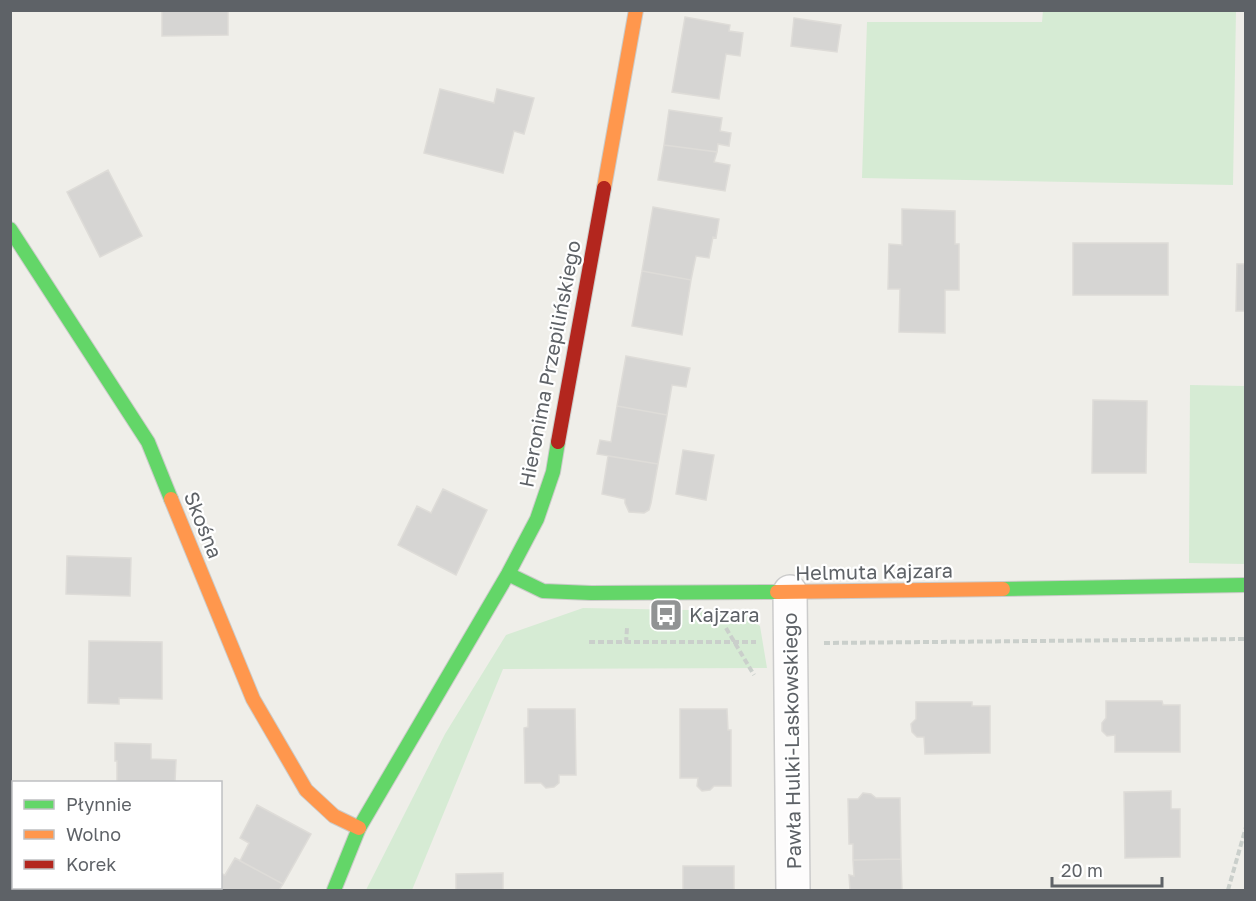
<svg xmlns="http://www.w3.org/2000/svg" width="1256" height="901" font-family="'Golos Text',sans-serif">
  <rect width="100%" height="100%" fill="#efeee9"/>
  <!-- green -->
  <path fill="#d6ebd4" d="M1043 10 1236 11 1233 185 862 178 867 22H1042Z
    M1190 385 1245 386V564L1189 563Z
    M583 608 740 611 760 626 767 668 503 669 412 890H366L445 734 506 635Z"/>
  <!-- building -->
  <path fill="#d6d5d3" stroke="#dedcd8" stroke-width="1.5" d="M162 10H228V35L162 36Z
    M685 17 730 25 729 31 743 33 740 56 726 54 719 99 672 92Z
    M794 18 841 25 837 52 791 46Z
    M440 89 494 103 497 89 534 98 524 134 514 131 503 173 424 153Z
    M669 110 722 118 720 131 731 133 729 146 718 144 717 152 664 145Z
    M664 145 717 152 714 162 730 165 725 191 658 180Z
    M108 170 142 236 100 257 67 192Z
    M653 207 719 219 716 238 713 237 709 258 696 256 691 280 642 271Z
    M902 209 955 211V244H959V290H945V333L899 332 900 289H888L889 244 902 245Z
    M1073 243H1168V295H1073Z
    M1237 264H1246V311H1236Z
    M642 271 691 280 682 335 632 326Z
    M626 356 690 368 686 387 672 385 667 415 617 406Z
    M1093 400 1147 401 1146 473H1092Z
    M617 406 667 415 658 464 597 454 600 440 611 442Z
    M683 450 714 455 706 500 676 494Z
    M608 456 658 464 651 503 649 510 644 513 629 512 625 503V499L602 494Z
    M443 489 487 510 456 575 398 545 417 506 431 513Z
    M67 556 131 558 130 596 66 594Z
    M89 641 162 642V699L119 698V704L88 703Z
    M1106 701H1162L1163 705H1180V752H1115V735L1107 736 1102 731V723L1106 718Z
    M916 702H972V706H990V753L925 754 924 737H917L912 732 911 724 916 719Z
    M528 709H575L576 775H559V783L554 787 546 788 541 783H525L524 728 528 727Z
    M680 709H727L728 730H731V786H714L710 790 702 791 697 786 698 778H680Z
    M115 743 151 744V759L176 760 175 782H117V761H115Z
    M1171 791V809H1180V857L1125 858 1124 792Z
    M863 793 871 794 876 798H900L901 859 853 860V844H849L848 799H858Z
    M257 805 311 834 283 884 240 861 249 843 240 838Z
    M235 858 283 884 279 890H204L205 888H220V873L225 875Z
    M901 859 902 890H850L849 875 854 876 853 860Z
    M683 866H734V890H683Z
    M503 873V890H456V874Z"/>
  <g fill="none" stroke-linecap="round" stroke-linejoin="round">
    <!-- street casing -->
    <g stroke="#cbcbcb" stroke-width="36">
      <path id="street" d="M790 592 793 890"/>
    </g>
    <!-- fast casing -->
    <g stroke="#cbcbc9" stroke-width="16">
      <path id="fast" d="M10 229 148 442 171 499
        M508 574 543 591 591 593 777 592
        M1003 589 1246 585
        M334 890 359 828 508 574 537 519 553 472 558 442"/>
    </g>
    <!-- slow casing -->
    <g stroke="#cbcbc9" stroke-width="16">
      <path id="slow" d="M604 188 636 10
        M171 499 253 699 306 790 334 816 359 828
        M777 592 1003 589"/>
    </g>
    <!-- jam casing -->
    <g stroke="#cbcbc9" stroke-width="16">
      <path id="jam" d="M558 442 604 188"/>
    </g>
    <!-- path -->
    <path stroke="#cacfcb" stroke-width="4" stroke-dasharray="6 3" stroke-linecap="butt" d="M726 628 754 675
      M589 642H756
      M626 643 627 628
      M824 643 1246 639
      M1228 890 1246 827"/>
    <!-- street -->
    <use href="#street" stroke="#fdfcfc" stroke-width="33"/>
    <!-- fast -->
    <use href="#fast" stroke="#63d668" stroke-width="14"/>
    <!-- slow -->
    <use href="#slow" stroke="#ff974d" stroke-width="14"/>
    <!-- jam -->
    <use href="#jam" stroke="#b3261e" stroke-width="14"/>
  </g>
  <!-- icons -->
  <defs>
    <g id="bus-square" transform="scale(1.725)"><rect x="-9" y="-9" width="18" height="18" rx="4" fill="#919394" stroke="#fff"/><path d="M-5-6H5V4H4V6H2V4H-2V6H-4V4H-5ZM-3.5-4V0h7V-4ZM-3.5 1.2v1.5H-2V1.2ZM2 1.2v1.5H3.5V1.2Z" fill="#fff"/></g>
  </defs>
  <g fill-rule="evenodd">
    <use href="#bus-square" x="666" y="615"/>
  </g>
  <g text-anchor="middle" stroke-width="4.5" stroke-linejoin="round" paint-order="stroke">
    <!-- street labels -->
    <g font-size="20" fill="#5e6267" stroke="#fff">
      <text transform="translate(550 364) rotate(-79)" y="7">Hieronima Przepilińskiego</text>
      <text transform="translate(203 525) rotate(68)" y="7">Skośna</text>
      <text transform="translate(874 572) rotate(-1)" y="7">Helmuta Kajzara</text>
      <text transform="translate(792 741) rotate(-91)" y="7">Pawła Hulki-Laskowskiego</text>
    </g>
    <!-- poi labels -->
    <g font-size="20" fill="#5e6267" stroke="#fff" text-anchor="start">
      <text x="689" y="622">Kajzara</text>
    </g>
  </g>
  <!-- border -->
  <rect width="1256" height="901" fill="none" stroke="#5e6267" stroke-width="24"/>
  <!-- legend -->
  <rect x="12" y="781" width="210" height="108" fill="#ffffff" stroke="#bfc0c2" stroke-width="1.5"/>
  <rect x="24" y="800" width="30" height="9" fill="#63d668" stroke="#bfc0c2" stroke-width="1.5"/>
  <text x="66" y="811" font-size="18" fill="#5e6267">Płynnie</text>
  <rect x="24" y="830" width="30" height="9" fill="#ff974d" stroke="#bfc0c2" stroke-width="1.5"/>
  <text x="66" y="841" font-size="18" fill="#5e6267">Wolno</text>
  <rect x="24" y="860" width="30" height="9" fill="#b3261e" stroke="#bfc0c2" stroke-width="1.5"/>
  <text x="66" y="871" font-size="18" fill="#5e6267">Korek</text>
  <!-- scale -->
  <path d="M1052 877v9h110v-9" fill="none" stroke="#5e6267" stroke-width="3"/>
  <text x="1061" y="877" font-size="18" fill="#5e6267" stroke="#ffffff" stroke-width="4.5" paint-order="stroke">20 m</text>
</svg>
